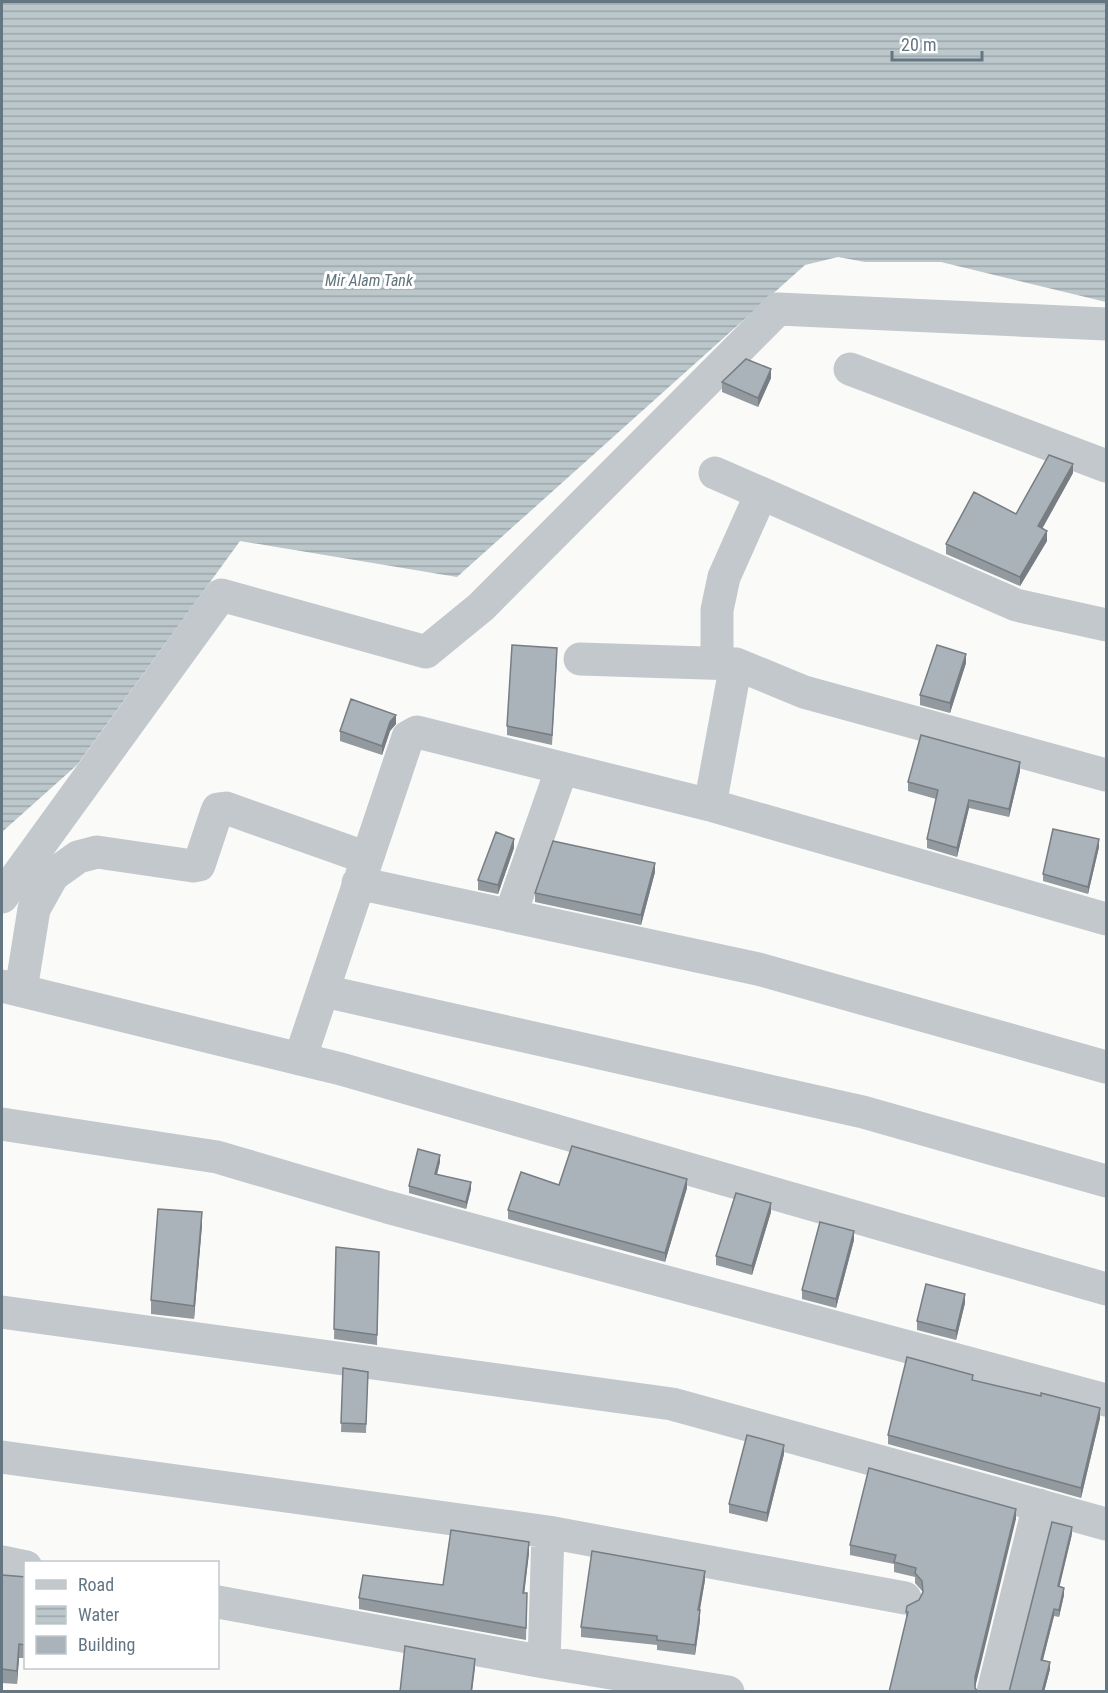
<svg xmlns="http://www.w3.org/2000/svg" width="1108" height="1693" font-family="'Roboto Condensed',sans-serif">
  <defs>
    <pattern id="water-rules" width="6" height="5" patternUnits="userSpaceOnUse" patternTransform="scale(1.5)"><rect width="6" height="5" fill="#bbc7cb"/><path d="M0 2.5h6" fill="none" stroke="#9ca6aa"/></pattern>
  </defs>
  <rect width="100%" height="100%" fill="#fafaf8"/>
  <!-- water -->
  <path fill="url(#water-rules)" d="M2 2H1106V302L941 262H865L838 257 805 265 457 577 240 541 77 765 2 832Z"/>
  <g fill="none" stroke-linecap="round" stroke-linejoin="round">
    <!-- minor -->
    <path stroke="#c3c8cc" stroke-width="33" d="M850 369 1106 466
      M715 473 1016 605 1106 625
      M580 659 736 664 804 692 1106 775
      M717 663V610L724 577 761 494
      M710 805 736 664
      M358 883 758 969 1106 1067
      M2 897 221 595 426 652 481 607 778 309 1106 324
      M510 916 562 768
      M2 986 341 1069 1106 1289
      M21 990 34 909 53 875 78 857 97 852 193 866 199 865 216 814 218 809 226 808 367 858
      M324 991 863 1112 1106 1181
      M300 1059 408 737 417 732 710 805 1106 919
      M2 1124 217 1157 387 1207 1106 1400
      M2 1312 672 1404 1106 1524
      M2 1457 548 1532 905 1598
      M2 1562 26 1567
      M218 1602 544 1662 728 1692
      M544 1662 548 1532
      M993 1692 1039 1505"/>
  </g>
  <!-- wall -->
  <path fill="#929a9f" d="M771 378 758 407 722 392V382Z
    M1073 473 1042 529 1047 541 1020 586 946 554V544L1016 514Z
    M557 657 552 745 507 735V726Z
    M966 663 950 713 920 705V695Z
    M396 724 390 731 382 755 340 741V731Z
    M1020 771 1009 817 969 808 957 857 927 848V839L936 799 908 791V782Z
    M1099 847 1088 894 1043 881V874Z
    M514 848 498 894 478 890V880Z
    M655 872 641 925 535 902V893Z
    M440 1162 437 1175 471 1189 466 1209 409 1193V1186Z
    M559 1185 687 1188 665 1262 508 1219V1210Z
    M771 1212 752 1275 716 1265V1256Z
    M202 1225 194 1319 151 1314V1300Z
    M854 1240 836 1308 802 1299V1290Z
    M336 1247 379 1252 377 1345 334 1339Z
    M965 1303 956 1340 917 1330V1321Z
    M343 1368 368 1372 366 1433 341 1432Z
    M973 1381 1100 1418 1081 1498 888 1444V1435Z
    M784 1454 767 1522 729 1513V1504Z
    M1016 1519 906 1622V1612L919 1600 923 1593 922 1591 915 1583V1577L894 1572V1564L850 1555V1545Z
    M1072 1534 1059 1587 1064 1595 1059 1617 1054 1616 1043 1660 1050 1669 1044 1692H1009Z
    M529 1553 524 1593H527L526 1640 359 1609V1598L443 1585Z
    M2 1575 26 1577V1658H19L17 1684 2 1683Z
    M705 1580 700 1610V1620L695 1655 657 1650V1645L581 1637V1627Z"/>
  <!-- shaded-wall -->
  <path fill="#777d82" d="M771 369V378L758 407V398Z
    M1073 464V473L1038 536V526Z
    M1047 531V541L1020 586V577Z
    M966 654V663L950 713V703Z
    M396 715V724L390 731 382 755V746L390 722Z
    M1020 762V771L1009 817V809Z
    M969 800V808L957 857V848Z
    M514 839V848L498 894V885Z
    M1099 839V847L1088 894V887Z
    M655 863V872L641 925V915Z
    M440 1155V1162L435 1181V1174Z
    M687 1179V1188L665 1262V1253Z
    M471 1182V1189L466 1209V1202Z
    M771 1203V1212L752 1275V1266Z
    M202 1212V1225L194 1319V1306Z
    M854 1231V1240L836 1308V1299Z
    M965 1294V1303L956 1340V1331Z
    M1100 1408V1418L1081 1498V1488Z
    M784 1445V1454L767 1522V1513Z
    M1016 1509V1519L975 1688V1677Z
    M1072 1527V1534L1058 1593V1586Z
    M529 1542V1553L523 1604V1593Z
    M705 1571V1580L698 1619V1610Z
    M1064 1588V1595L1059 1617V1610Z
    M1054 1609V1616L1041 1667V1660Z
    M700 1610V1620L695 1655V1645Z
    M19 1644V1658L17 1684V1671Z
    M475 1659V1668L472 1692H471Z
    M1050 1662V1669L1044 1692H1042Z"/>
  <!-- building -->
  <path fill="#aab3b9" stroke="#777d82" stroke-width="1.5" d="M746 359 771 369 758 398 722 382Z
    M1049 455 1073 464 1038 526 1047 531 1020 577 946 544 974 492 1016 514Z
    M512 645 557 648 552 735 507 726Z
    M937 645 966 654 950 703 920 695Z
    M351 699 396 715 390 722 382 746 340 731Z
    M921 735 1020 762 1009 809 969 800 957 848 927 839 938 790 908 782Z
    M1053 829 1099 839 1088 887 1043 874Z
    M496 832 514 839 498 885 478 880Z
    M553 841 655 863 641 915 535 893Z
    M572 1146 687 1179 665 1253 508 1210 521 1172 559 1185Z
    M418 1149 440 1155 435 1174 471 1182 466 1202 409 1186Z
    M736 1193 771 1203 752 1266 716 1256Z
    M158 1209 202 1212 194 1306 151 1300Z
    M820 1222 854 1231 836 1299 802 1290Z
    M336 1247 379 1252 377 1335 334 1329Z
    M926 1284 965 1294 956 1331 917 1321Z
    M907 1357 973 1375 972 1380 1041 1396V1393L1100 1408 1081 1488 888 1435Z
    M343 1368 368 1372 366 1424 341 1423Z
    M747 1435 784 1445 767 1513 729 1504Z
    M869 1468 1016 1509 975 1677V1688L978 1692H889L908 1612H906L907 1606 919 1600 923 1592 922 1581 915 1573 916 1568 894 1562 896 1555 850 1545Z
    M1052 1522 1072 1527 1058 1586 1064 1588 1059 1610 1054 1609 1041 1660 1050 1662 1042 1692H1009Z
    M451 1530 529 1542 523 1593H527L526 1628 359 1598 363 1575 443 1585Z
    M592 1551 705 1571 698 1610H700L695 1645 657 1640V1636L581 1627Z
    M2 1575 26 1577V1645L19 1644 17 1671 2 1669Z
    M405 1646 475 1659 471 1692H400Z"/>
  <g text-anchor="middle" stroke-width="6" stroke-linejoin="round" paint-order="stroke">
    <!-- water labels -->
    <g font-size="16" font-style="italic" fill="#60757c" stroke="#fff">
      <text x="369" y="286">Mir Alam Tank</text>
    </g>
  </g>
  <!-- border -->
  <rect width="1108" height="1693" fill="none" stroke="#657683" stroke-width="6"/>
  <!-- legend -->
  <rect x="24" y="1561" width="195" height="108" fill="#ffffff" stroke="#c1c8cd" stroke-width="1.5"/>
  <rect x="36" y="1580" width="30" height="9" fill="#c3c8cc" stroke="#c1c8cd" stroke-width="1.5"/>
  <text x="78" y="1591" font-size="18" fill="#657683">Road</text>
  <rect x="36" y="1606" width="30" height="18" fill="url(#water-rules)" stroke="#c1c8cd" stroke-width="1.5"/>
  <text x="78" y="1621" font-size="18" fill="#657683">Water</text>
  <rect x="36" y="1636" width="30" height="18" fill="#aab3b9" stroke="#c1c8cd" stroke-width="1.5"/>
  <text x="78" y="1651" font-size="18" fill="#657683">Building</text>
  <!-- scale -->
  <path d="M892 51v9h90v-9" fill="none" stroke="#657683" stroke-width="3"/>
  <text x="901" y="51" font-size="18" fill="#657683" stroke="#ffffff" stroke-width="4.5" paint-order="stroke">20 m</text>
</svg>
